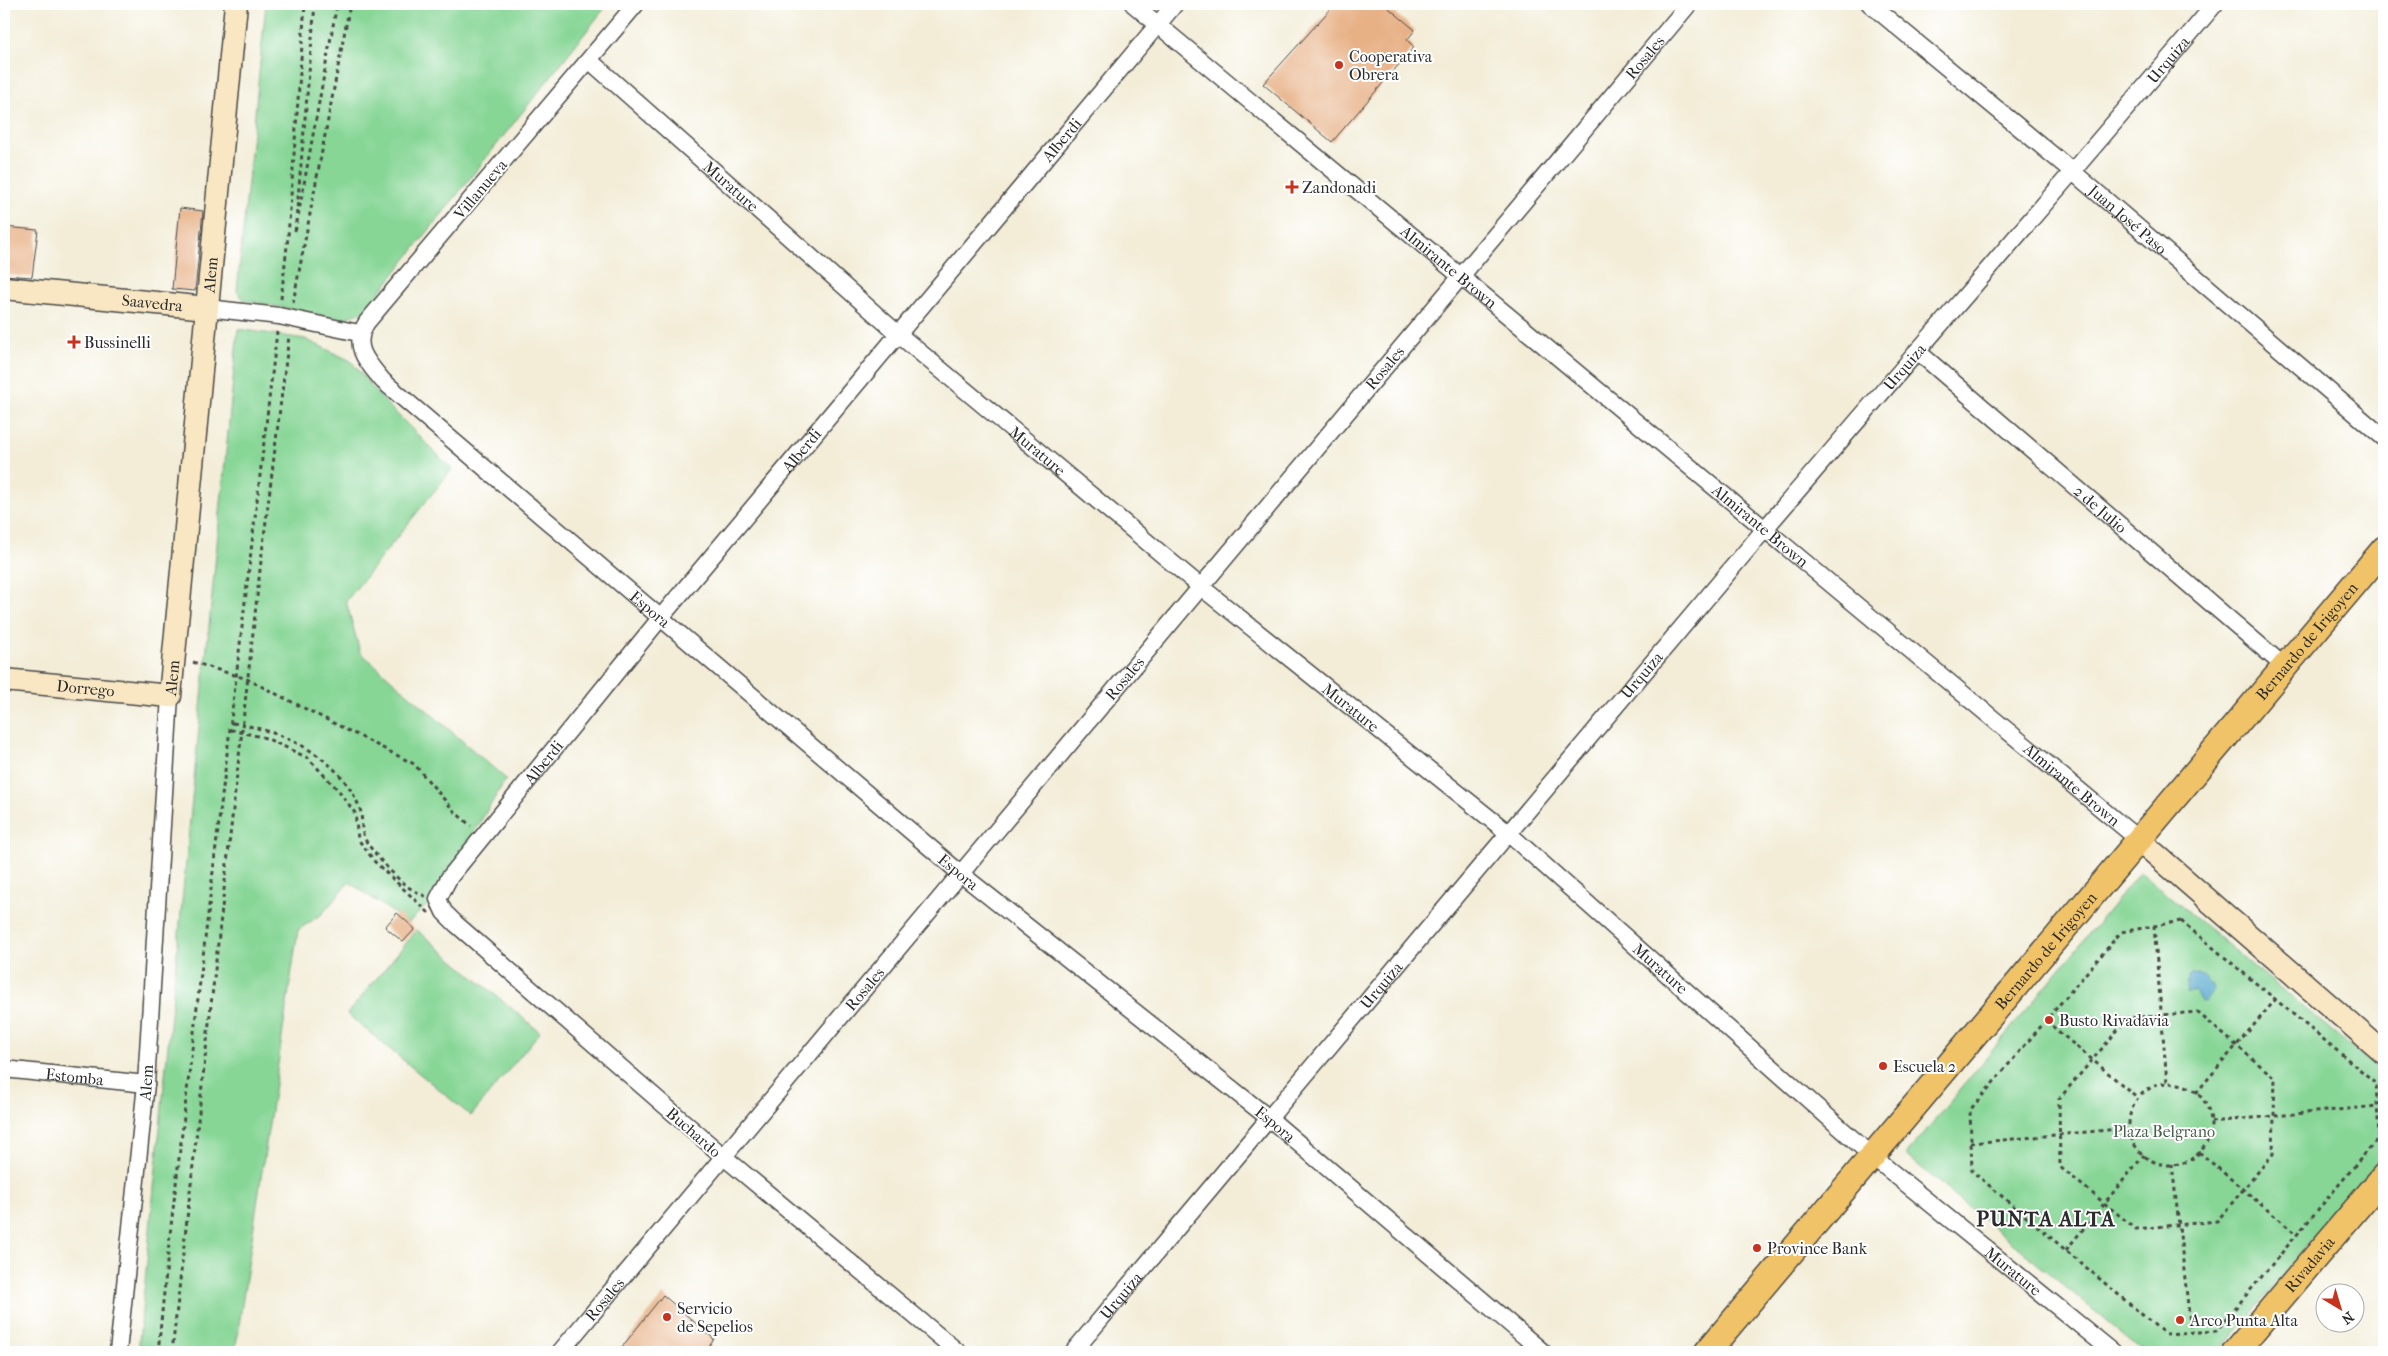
<svg xmlns="http://www.w3.org/2000/svg" width="2388" height="1356" font-family="'IM FELL French Canon',serif">
  <rect width="100%" height="100%" fill="#fff"/>
  <filter id="ink" filterUnits="userSpaceOnUse"><feTurbulence type="fractalNoise" baseFrequency=".02" numOctaves="2"/><feDisplacementMap in="SourceGraphic" scale="10" xChannelSelector="R" yChannelSelector="G"/><feConvolveMatrix kernelMatrix="1 2 1 2 8 2 1 2 1" color-interpolation-filters="sRGB"/></filter>
  <filter id="wash" filterUnits="userSpaceOnUse"><feTurbulence type="fractalNoise" baseFrequency=".0096" numOctaves="4" result="noise"/><feDisplacementMap in="SourceGraphic" scale="20" xChannelSelector="R" yChannelSelector="G"/><feGaussianBlur stdDeviation="1.12" result="paint"/><feColorMatrix in="noise" values="0 0 0 0 0 0 0 0 0 0 0 0 0 0 0 0 0 1.4 0 .05"/><feComposite in="paint" operator="in"/></filter>
  <g filter="url(#wash)">
    <rect width="100%" height="100%" fill="#f3edd8"/>
    <!-- green -->
    <path fill="#87d696" stroke="#598060" d="M266 4H608L365 311 342 319 244 300 237 291Z
      M238 329 305 339 351 361 380 397 452 469 346 601 360 652 506 779 433 900 408 923 349 882 322 914 298 930 235 1352H138Z
      M2140 872 2384 1074V1153L2219 1352H2144L1906 1155Z
      M417 930 540 1032 471 1116 347 1014Z"/>
    <!-- water -->
    <path fill="#52a7ce" stroke="#3e697c" d="M2198 974 2205 977 2207 982 2212 985 2214 989 2206 1001 2201 1002 2195 991 2187 993C2185 985 2186 981 2191 975Z"/>
    <g id="blocks">
      <!-- building -->
      <path fill="#e7b085" d="M1335 4H1384L1415 30 1407 40 1414 47 1332 142 1263 84Z
        M180 208 203 211 195 291 172 289Z
        M4 227 38 230 32 277 4 275Z
        M397 913 415 929 403 942 385 927Z
        M663 1295 714 1339 706 1352H618Z"/>
    </g>
  </g>
  <g filter="url(#ink)">
    <use href="#blocks" fill-opacity="0" stroke="#494845" stroke-width="1"/>
    <g fill="none" stroke-linecap="round" stroke-linejoin="round">
      <!-- minor casing -->
      <g stroke="#494845" stroke-width="19">
        <g id="minor">
          <path id="s1" d="M636 4 367 322C351 346 367 362 383 381L961 874 1270 1119 1543 1352"/>
          <path id="s2" d="M1133 4 2139 840"/>
          <path id="s3" d="M1870 4 2073 172 2384 438"/>
          <path id="s4" d="M589 60 898 334 1201 587 1508 833 1872 1156 2113 1352"/>
          <path d="M207 308 279 316 359 333"/>
          <path id="s5" d="M1917 351 2285 667"/>
          <path id="s6" d="M4 1069 146 1084"/>
          <path id="s7" d="M118 1352 146 1084 170 696"/>
          <path id="s8" d="M560 1352 1689 4"/>
          <path id="s9" d="M958 1352 724 1157 456 924 444 912 438 899 449 878 662 616 1175 4"/>
          <path id="s10" d="M1073 1352C1304 1078 1532 803 1764 530 1914 354 2066 181 2215 4"/>
        </g>
      </g>
      <!-- secondary casing -->
      <g stroke="#494845" stroke-width="25">
        <g id="secondary">
          <path id="s11" d="M4 288 207 308"/>
          <path id="s12" d="M4 680 170 696 236 4"/>
          <path d="M2139 840 2384 1053"/>
        </g>
      </g>
      <!-- primary casing -->
      <g stroke="#494845" stroke-width="28">
        <g id="primary">
          <path id="s13" d="M1707 1352 2384 549"/>
          <path id="s14" d="M2235 1352 2384 1176"/>
        </g>
      </g>
      <!-- path -->
      <path stroke="#494845" stroke-width="3" stroke-dasharray="4 4" stroke-linecap="butt" d="M315 4 295 233 337 4
        M281 299 288 237 305 4
        M293 303 350 4
        M193 662 247 679 414 764 455 812 471 826
        M233 723C284 731 341 757 360 809 363 818 360 830 365 839 371 851 397 879 408 887 418 893 429 898 439 903L428 912 375 862 358 839 355 813 339 791 308 758 266 738 232 730Z
        M2181 921 2376 1083 2379 1137 2216 1331 2165 1334 1972 1171 1970 1110 2121 932Z
        M2154 926 2167 1083
        M2197 1012 2275 1078 2273 1154 2217 1221 2136 1229 2060 1167 2059 1099 2128 1018Z
        M2046 1021 2138 1098
        M2129 1124a41 41 0 1 1 82 0a41 41 0 1 1-82 0Z
        M2196 1093 2276 999
        M2211 1122 2378 1106
        M1971 1143 2130 1128
        M2199 1152 2297 1235
        M2172 1164 2191 1332
        M2066 1250 2144 1155
        M158 1352 169 1243 277 332
        M172 1352 261 561 289 336"/>
      <!-- minor -->
      <use href="#minor" stroke="#fff" stroke-width="16"/>
      <!-- secondary -->
      <use href="#secondary" stroke="#f9e7c3" stroke-width="22"/>
      <!-- primary -->
      <use href="#primary" stroke="#f1c369" stroke-width="25"/>
    </g>
  </g>
  <!-- markers -->
  <g fill="#c8321e" stroke="#fff" stroke-width="2">
    <circle cx="1339" cy="65" r="5"/>
    <path d="M1289.5 179.5h5v5h5v5h-5v5h-5v-5h-5v-5h5z"/>
    <path d="M71.5 334.5h5v5h5v5h-5v5h-5v-5h-5v-5h5z"/>
    <circle cx="2049" cy="1020" r="5"/>
    <circle cx="1883" cy="1066" r="5"/>
    <circle cx="1757" cy="1248" r="5"/>
    <circle cx="667" cy="1317" r="5"/>
    <circle cx="2180" cy="1320" r="5"/>
  </g>
  <g text-anchor="middle" stroke-width="4" stroke-linejoin="round" paint-order="stroke">
    <!-- poi labels -->
    <g font-size="16" fill="#2b2b2b" stroke="#fff" text-anchor="start">
      <text x="1349" y="62">Cooperativa<tspan x="1349" dy="18">Obrera</tspan></text>
      <text x="1302" y="193">Zandonadi</text>
      <text x="84" y="348">Bussinelli</text>
      <text x="2059" y="1026">Busto Rivadavia</text>
      <text x="1893" y="1072">Escuela 2</text>
      <text x="1767" y="1254">Province Bank</text>
      <text x="677" y="1314">Servicio<tspan x="677" dy="18">de Sepelios</tspan></text>
      <text x="2190" y="1326">Arco Punta Alta</text>
    </g>
    <!-- street labels -->
    <g font-size="16" fill="#2b2b2b" stroke="#fff">
      <text dy="6" stroke="none"><textPath href="#s8" startOffset="1689">Rosales</textPath></text>
      <text dy="6" stroke="none"><textPath href="#s10" startOffset="1694">Urquiza</textPath></text>
      <text dy="6" stroke="none"><textPath href="#s9" startOffset="1674">Alberdi</textPath></text>
      <text dy="6" stroke="none"><textPath href="#s4" startOffset="190">Murature</textPath></text>
      <text transform="translate(480 189) rotate(-50)" y="6">Villanueva</text>
      <text dy="6" stroke="none"><textPath href="#s3" startOffset="336">Juan José Paso</textPath></text>
      <text dy="6" stroke="none"><textPath href="#s2" startOffset="411">Almirante Brown</textPath></text>
      <text dy="6" stroke="none"><textPath href="#s12" startOffset="590">Alem</textPath></text>
      <text dy="6" stroke="none"><textPath href="#s11" startOffset="149">Saavedra</textPath></text>
      <text dy="6" stroke="none"><textPath href="#s8" startOffset="1284">Rosales</textPath></text>
      <text dy="6" stroke="none"><textPath href="#s10" startOffset="1289">Urquiza</textPath></text>
      <text dy="6" stroke="none"><textPath href="#s9" startOffset="1269">Alberdi</textPath></text>
      <text dy="6" stroke="none"><textPath href="#s4" startOffset="595">Murature</textPath></text>
      <text dy="6" stroke="none"><textPath href="#s5" startOffset="242">2 de Julio</textPath></text>
      <text dy="6" stroke="none"><textPath href="#s2" startOffset="816">Almirante Brown</textPath></text>
      <text dy="6" stroke="none"><textPath href="#s1" startOffset="835">Espora</textPath></text>
      <text dy="6" stroke="none"><textPath href="#s13" startOffset="930">Bernardo de Irigoyen</textPath></text>
      <text dy="6" stroke="none"><textPath href="#s10" startOffset="884">Urquiza</textPath></text>
      <text dy="6" stroke="none"><textPath href="#s12" startOffset="185">Alem</textPath></text>
      <text dy="6" stroke="none"><textPath href="#s8" startOffset="879">Rosales</textPath></text>
      <text dy="6" stroke="none"><textPath href="#s12" startOffset="82">Dorrego</textPath></text>
      <text dy="6" stroke="none"><textPath href="#s4" startOffset="1000">Murature</textPath></text>
      <text dy="6" stroke="none"><textPath href="#s9" startOffset="864">Alberdi</textPath></text>
      <text dy="6" stroke="none"><textPath href="#s2" startOffset="1221">Almirante Brown</textPath></text>
      <text dy="6" stroke="none"><textPath href="#s1" startOffset="1240">Espora</textPath></text>
      <text dy="6" stroke="none"><textPath href="#s13" startOffset="525">Bernardo de Irigoyen</textPath></text>
      <text dy="6" stroke="none"><textPath href="#s4" startOffset="1405">Murature</textPath></text>
      <text dy="6" stroke="none"><textPath href="#s10" startOffset="479">Urquiza</textPath></text>
      <text dy="6" stroke="none"><textPath href="#s8" startOffset="474">Rosales</textPath></text>
      <text dy="6" stroke="none"><textPath href="#s6" startOffset="71">Estomba</textPath></text>
      <text dy="6" stroke="none"><textPath href="#s7" startOffset="271">Alem</textPath></text>
      <text dy="6" stroke="none"><textPath href="#s1" startOffset="1645">Espora</textPath></text>
      <text transform="translate(694 1132) rotate(41)" y="6">Buchardo</text>
      <text dy="6" stroke="none"><textPath href="#s14" startOffset="115">Rivadavia</textPath></text>
      <text dy="6" stroke="none"><textPath href="#s4" startOffset="1870">Murature</textPath></text>
      <text dy="6" stroke="none"><textPath href="#s10" startOffset="74">Urquiza</textPath></text>
      <text dy="6" stroke="none"><textPath href="#s8" startOffset="69">Rosales</textPath></text>
    </g>
    <!-- park labels -->
    <g font-size="16" fill="#475e4b" stroke="#fff">
      <text x="2164" y="1137">Plaza Belgrano</text>
    </g>
    <!-- district labels -->
    <g font-size="21" font-weight="bold" letter-spacing="1" fill="#2b2b2b" stroke="#fff">
      <text x="2046" y="1226">PUNTA ALTA</text>
    </g>
  </g>
  <!-- margin -->
  <rect width="2388" height="1356" fill="none" stroke="#fff" stroke-width="20"/>
  <!-- north arrow -->
  <g transform="translate(2340 1308) rotate(142)"><circle r="24" fill="#ffffff" stroke="#aaaaaa"/>
  <path d="M0-4L9 19L0 12L-9 19Z" fill="#c8321e"/>
  <text y="-8" font-size="14" font-weight="bold" text-anchor="middle" fill="#2b2b2b">N</text>
  </g>
</svg>
